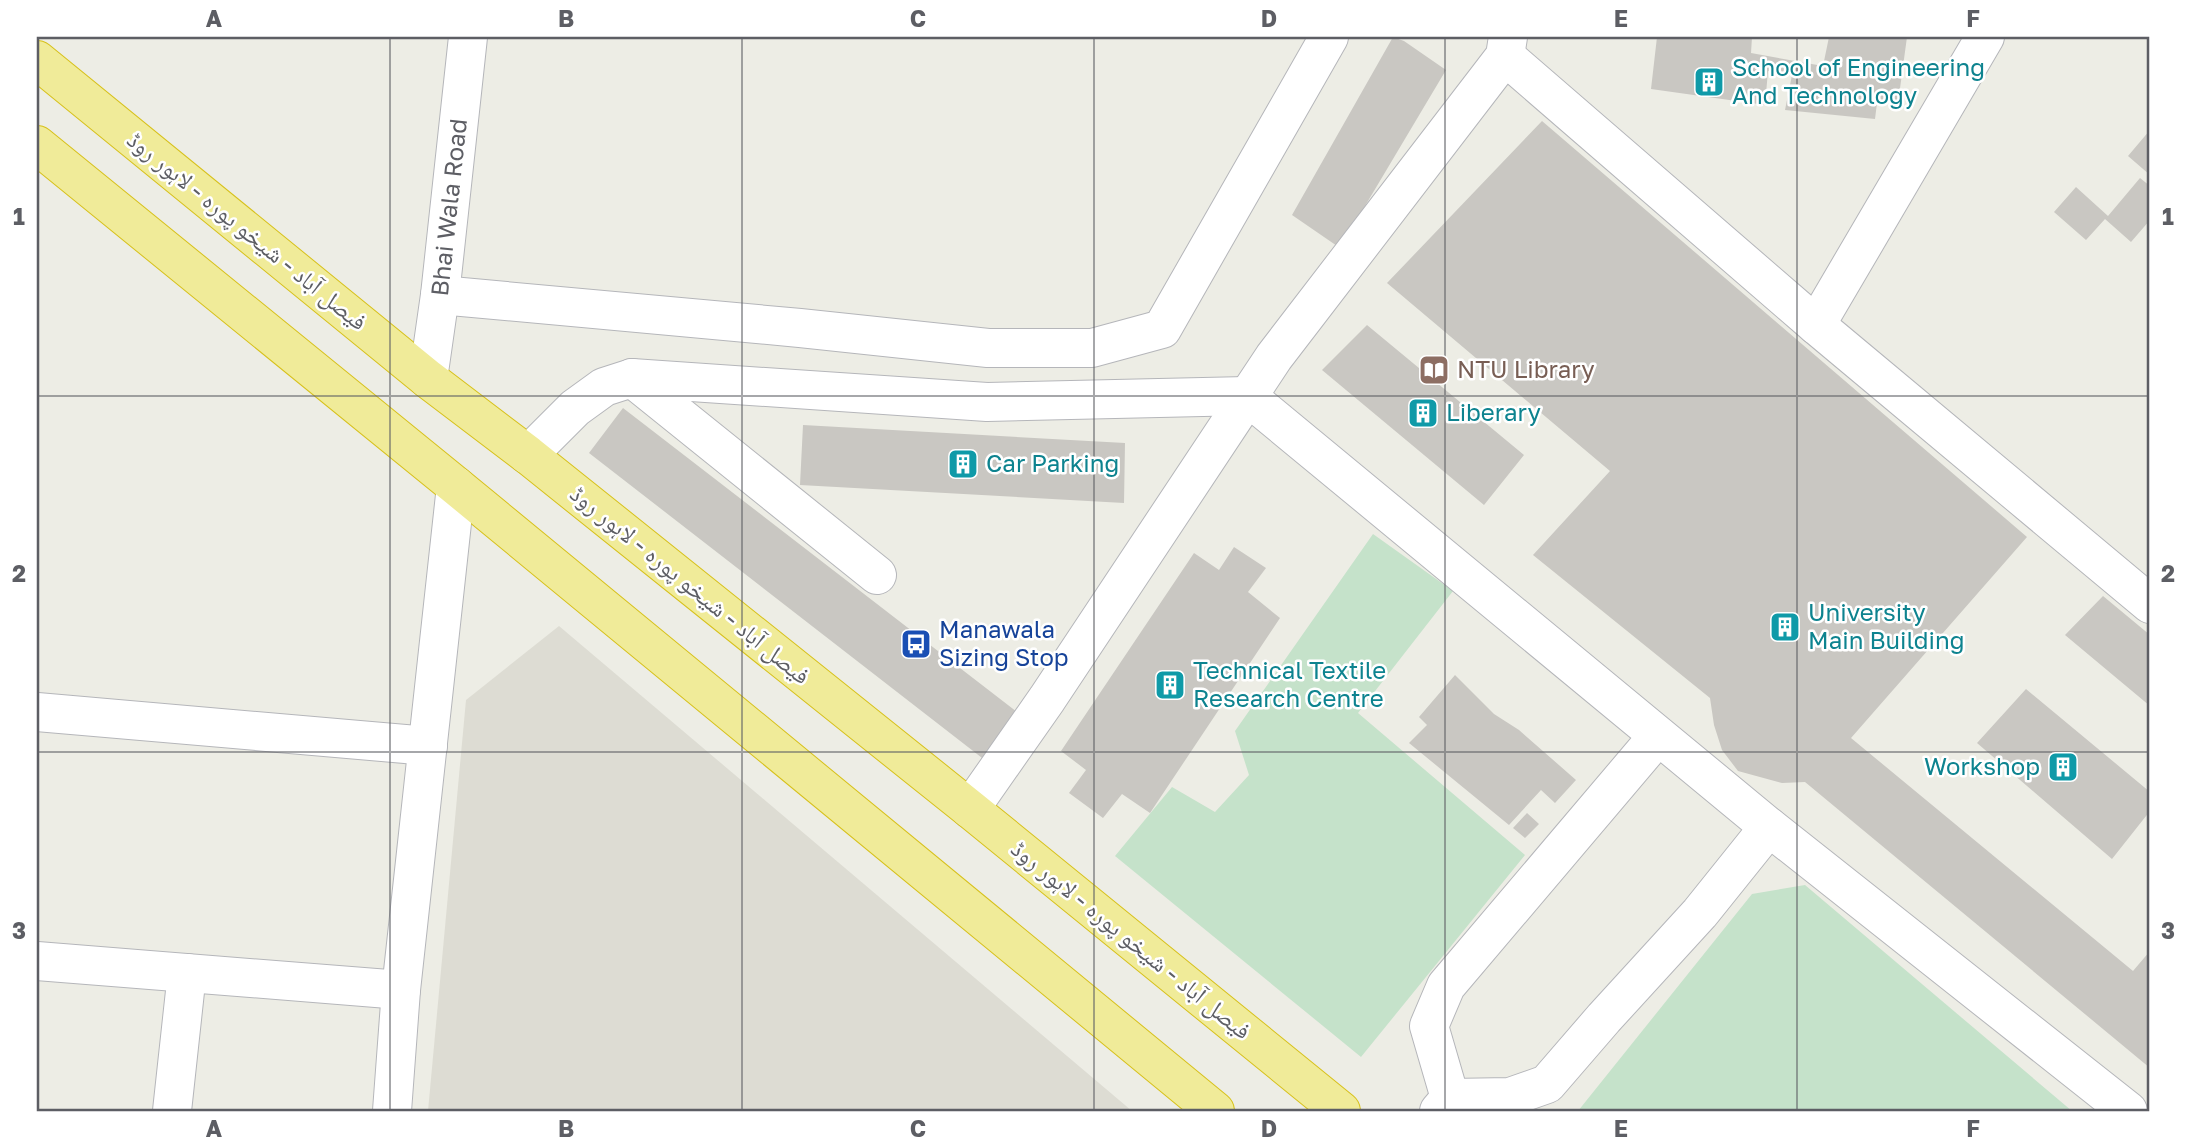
<svg xmlns="http://www.w3.org/2000/svg" width="2187" height="1148" font-family="'Golos Text','Noto Naskh Arabic',sans-serif">
  <rect width="100%" height="100%" fill="#edede5"/>
  <!-- education -->
  <path fill="#dddcd3" d="M559 626 1132 1111H428L466 700Z"/>
  <!-- green -->
  <path fill="#c5e2ca" d="M1373 534 1453 591 1358 713 1525 855 1361 1057 1115 856 1172 787 1215 812 1249 775 1235 731Z
    M1805 885 2072 1111H1578L1752 894Z"/>
  <!-- building -->
  <path fill="#c9c7c2" d="M1393 37 1404 41 1446 70 1340 248 1292 215Z
    M1657 37H1752L1751 53 1823 66 1829 37H1907L1898 103H1877L1875 119 1785 110 1792 75 1768 71 1765 105 1651 89Z
    M1542 121 2027 537 1851 738 2133 971 2150 951V1068L1805 782 1782 783 1738 771 1722 750 1714 725 1710 698 1533 555 1610 471 1387 283Z
    M2150 130V175L2128 156Z
    M2140 178 2150 186V220L2131 242 2105 219 2086 240 2054 212 2076 187 2108 216Z
    M1367 325 1524 455 1484 505 1322 370Z
    M623 408 1021 715 986 761 589 453Z
    M803 425 1125 443 1124 503 800 485Z
    M1234 547 1266 568 1248 592 1280 618 1150 813 1122 794 1103 818 1069 793 1086 770 1061 751 1194 553 1219 570Z
    M2103 596 2150 635V706L2065 635Z
    M1455 675 1494 714 1519 730 1576 780 1555 803 1541 790 1509 825 1409 743 1427 725 1419 717Z
    M2026 689 2150 792V811L2112 859 1977 743Z
    M1527 813 1539 824 1525 838 1513 828Z"/>
  <g fill="none" stroke-linecap="round" stroke-linejoin="round">
    <!-- minor casing -->
    <g stroke="#b5b6ba" stroke-width="40">
      <g id="minor">
        <path d="M1505 56 1816 325 2150 604"/>
        <path d="M440 295 800 328 988 348H1092L1162 329 1329 37"/>
        <path d="M1816 325 1985 37"/>
        <path d="M632 378 877 575"/>
        <path id="s1" d="M428 379 440 295 468 37"/>
        <path d="M528 455 575 408 604 387 632 378 987 402 1247 396 1769 827 2128 1111"/>
        <path d="M37 712 428 746"/>
        <path d="M970 809 1047 699 1274 357 1505 56 1508 37"/>
        <path d="M37 961 401 990"/>
        <path d="M1450 1098 1429 1026 1446 986 1658 736"/>
        <path d="M172 1111 187 973"/>
        <path d="M392 1111 401 990 456 486"/>
        <path d="M1439 1111 1450 1098 1510 1097 1547 1084 1604 1018 1700 913 1769 827"/>
      </g>
    </g>
    <!-- highway casing -->
    <g stroke="#d7c11b" stroke-width="40">
      <path id="highway" d="M37 60 428 379 528 455 970 809 1341 1111
        M37 145 456 486 1215 1111"/>
    </g>
    <!-- minor -->
    <use href="#minor" stroke="#fff" stroke-width="38"/>
    <!-- highway -->
    <use href="#highway" stroke="#f0eb99" stroke-width="38"/>
  </g>
  <!-- grid -->
  <path fill="none" stroke="#5d5e64" stroke-width="2" stroke-opacity="0.55" d="M390 37V1111M742 37V1111M1094 37V1111M1445 37V1111M1797 37V1111M37 396H2150M37 752H2150"/>
  <!-- icons -->
  <defs>
    <g id="building-square" transform="scale(1.575)"><rect x="-9" y="-9" width="18" height="18" rx="4" fill="#0f9aa8" stroke="#fff"/><path d="M-4-6H4V6H1V3H-1V6H-4ZM-2.5-4.3h1.7v1.8h-1.7ZM.8-4.3h1.7v1.8H.8ZM-2.5-1h1.7V.8h-1.7ZM.8-1h1.7V.8H.8Z" fill="#fff"/></g>
    <g id="library-square" transform="scale(1.575)"><rect x="-9" y="-9" width="18" height="18" rx="4" fill="#8d6e63" stroke="#fff"/><path d="M-6-4Q-3-5.5-.7-3.5V5Q-3 3-6 4ZM6-4Q3-5.5 .7-3.5V5Q3 3 6 4Z" fill="#fff"/></g>
    <g id="bus-square" transform="scale(1.575)"><rect x="-9" y="-9" width="18" height="18" rx="4" fill="#1a4fb4" stroke="#fff"/><path d="M-5-6H5V4H4V6H2V4H-2V6H-4V4H-5ZM-3.5-4V0h7V-4ZM-3.5 1.2v1.5H-2V1.2ZM2 1.2v1.5H3.5V1.2Z" fill="#fff"/></g>
  </defs>
  <g fill-rule="evenodd">
    <use href="#building-square" x="1709" y="82"/>
    <use href="#library-square" x="1434" y="370"/>
    <use href="#building-square" x="1423" y="413"/>
    <use href="#building-square" x="963" y="464"/>
    <use href="#building-square" x="1785" y="627"/>
    <use href="#bus-square" x="916" y="644"/>
    <use href="#building-square" x="1170" y="685"/>
    <use href="#building-square" x="2063" y="767"/>
  </g>
  <g text-anchor="middle" stroke-width="5" stroke-linejoin="round" paint-order="stroke">
    <!-- culture labels -->
    <g font-size="24" fill="#0d838f" stroke="#fff" text-anchor="start">
      <text x="1732" y="76">School of Engineering<tspan x="1732" dy="28">And Technology</tspan></text>
      <text x="1446" y="421">Liberary</text>
      <text x="986" y="472">Car Parking</text>
      <text x="1808" y="621">University<tspan x="1808" dy="28">Main Building</tspan></text>
      <text x="1193" y="679">Technical Textile<tspan x="1193" dy="28">Research Centre</tspan></text>
      <text x="2040" y="775" text-anchor="end">Workshop</text>
    </g>
    <!-- street labels -->
    <g font-size="24" fill="#5d5e64" stroke="#fff">
      <text dy="8" stroke="none"><textPath href="#s1" startOffset="173">Bhai Wala Road</textPath></text>
      <text transform="translate(247 231) rotate(39)" y="8">فیصل آباد - شیخو پورہ - لاہور روڈ</text>
      <text transform="translate(690 585) rotate(39)" y="8">فیصل آباد - شیخو پورہ - لاہور روڈ</text>
      <text transform="translate(1131 940) rotate(39)" y="8">فیصل آباد - شیخو پورہ - لاہور روڈ</text>
    </g>
    <!-- education labels -->
    <g font-size="24" fill="#785e54" stroke="#fff" text-anchor="start">
      <text x="1457" y="378">NTU Library</text>
    </g>
    <!-- transit labels -->
    <g font-size="24" fill="#164399" stroke="#fff" text-anchor="start">
      <text x="939" y="638">Manawala<tspan x="939" dy="28">Sizing Stop</tspan></text>
    </g>
  </g>
  <!-- border -->
  <rect width="2187" height="1148" fill="none" stroke="#ffffff" stroke-width="77"/>
  <rect x="38" y="38" width="2110" height="1072" fill="none" stroke="#5d5e64" stroke-width="2.5"/>
  <g font-size="23" text-anchor="middle" font-weight="bold" fill="#5d5e64">
    <text x="214" y="27">A</text>
    <text x="566" y="27">B</text>
    <text x="918" y="27">C</text>
    <text x="1269" y="27">D</text>
    <text x="1621" y="27">E</text>
    <text x="1973" y="27">F</text>
    <text x="19" y="225">1</text>
    <text x="2168" y="225">1</text>
    <text x="19" y="582">2</text>
    <text x="2168" y="582">2</text>
    <text x="19" y="939">3</text>
    <text x="2168" y="939">3</text>
    <text x="214" y="1137">A</text>
    <text x="566" y="1137">B</text>
    <text x="918" y="1137">C</text>
    <text x="1269" y="1137">D</text>
    <text x="1621" y="1137">E</text>
    <text x="1973" y="1137">F</text>
  </g>
</svg>
